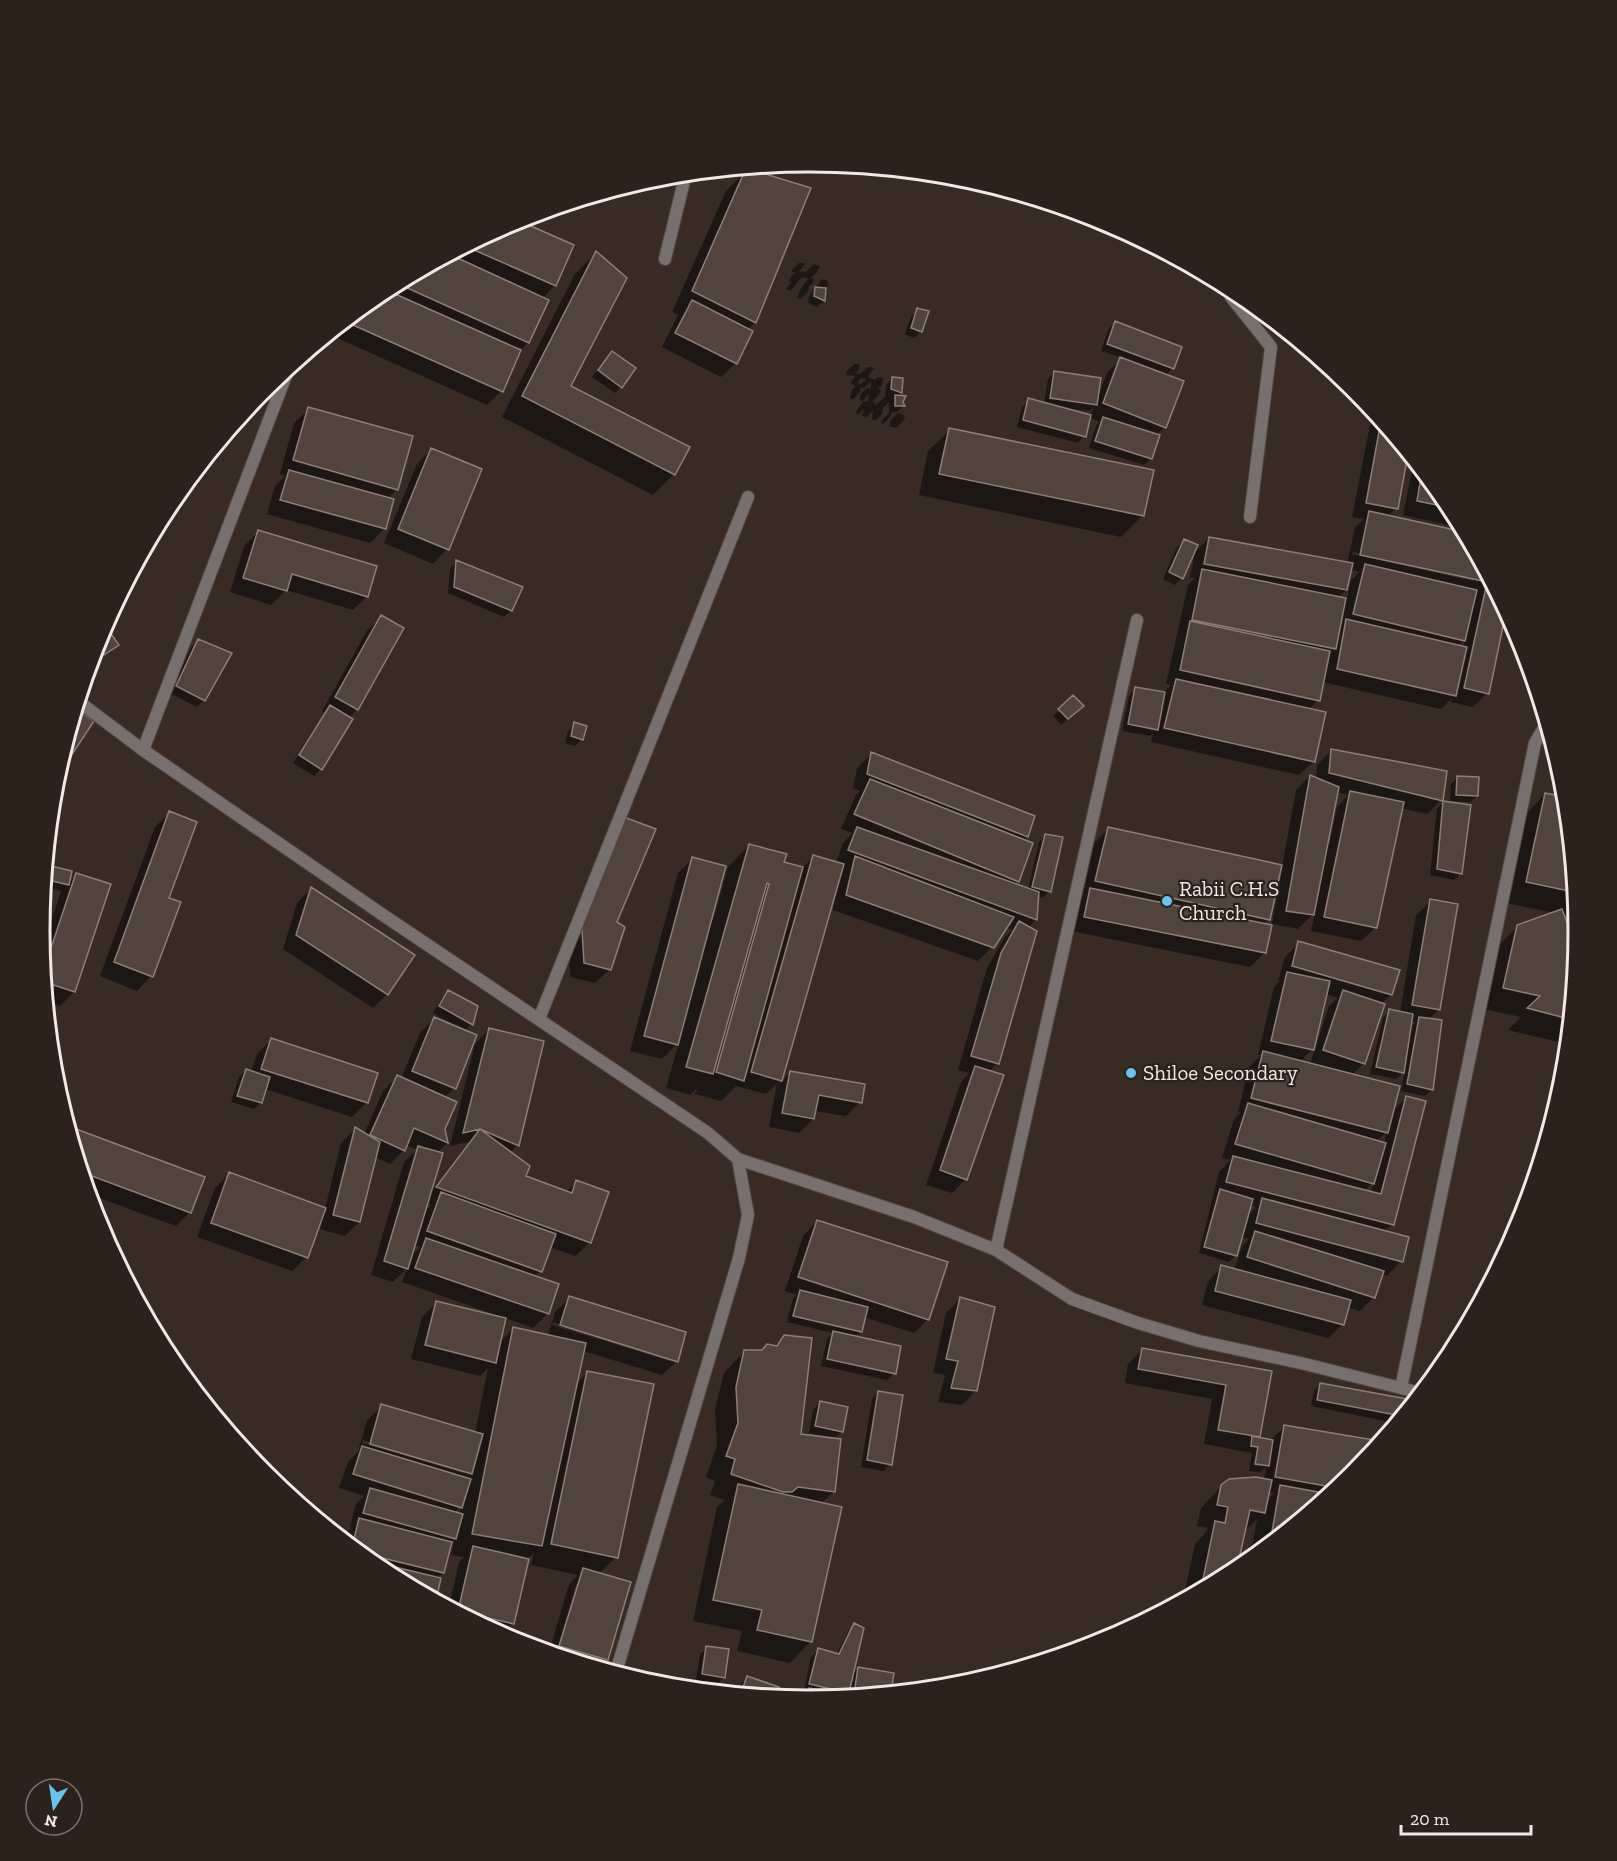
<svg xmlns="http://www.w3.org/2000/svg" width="1617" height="1861" font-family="'Zilla Slab',serif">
  <rect width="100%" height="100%" fill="#372b24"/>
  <!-- shadow -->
  <path fill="#0007" fill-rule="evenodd" d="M747 170 809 189 755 323 747 330 736 363 721 377 662 347 678 315 672 312 726 191Z
    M513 220 555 285 542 299 528 342 519 352 501 391 487 405 328 334 381 290Z
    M596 253 569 387 674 474 653 495 502 417 575 274Z
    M799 263H805L804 266 799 271 806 272 814 264 820 266 816 273 811 278 814 279 813 283 809 286 808 292 801 299 797 297 803 285 809 279 802 277 790 291 786 289 792 282H789L790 278 795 272H792V270Z
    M822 279 828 281V286L824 290V301L817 307 808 303 809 296Z
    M918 310 921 331 914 338 905 334 911 317Z
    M1115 323 1173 368 1165 376V427L1156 435 1151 458 1144 465 1089 448 1096 426 1100 422 1089 417 1084 436 1078 443 1017 427 1022 407 1029 400 1044 404 1048 379 1055 372 1099 394 1107 373 1122 358 1101 351 1108 330ZM1094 406 1090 416 1067 410V408L1089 411Z
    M612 352 621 387 615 393 592 377Z
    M854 364H860L859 369 855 373 860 374 868 367 874 368 868 377 875 380 878 377 883 378 882 385 878 389 881 390 879 395 872 402H875L874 406 885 397 886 385 893 378 901 392 897 397 903 406 897 412H892L890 417 883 424 881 423 883 419 889 413V402L883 408 882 414 876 420H872L873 410 867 417 862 416 864 409 859 414 856 413 858 408 864 401 868 402 869 394 863 401 860 400V395L867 388 871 389V381L864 388 861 387 860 392 853 399H850L852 390 856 386 851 384 852 380 856 376 846 375 847 371ZM861 378 866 379 861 384 857 383Z
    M309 409 397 489 387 499 392 500 384 529 370 543 267 514 275 486 285 476 280 474 294 423Z
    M898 413 905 416 903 421 896 428 889 426 891 420Z
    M1378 417 1407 452 1396 508 1387 517 1465 534 1505 610 1487 693 1473 707 1451 702 1452 698 1441 709 1322 682 1318 700 1308 710 1314 761 1299 775 1151 742 1153 733 1150 736 1122 731 1129 696 1136 689 1163 693 1171 685 1166 684 1188 585 1195 578H1190L1195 552 1209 538 1347 564 1355 527 1364 519 1352 517 1370 425ZM1353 552 1473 578V581L1352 554ZM1350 569 1360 572 1351 580 1347 599 1338 597 1346 590ZM1465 639 1463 647 1458 646Z
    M950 430 1143 515 1121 537 919 495 928 451Z
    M431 450 447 549 433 564 384 543 417 464Z
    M1414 461 1449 503 1458 521 1454 526 1403 515Z
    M259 531 367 596 353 610 286 590 271 605 230 592 244 546Z
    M1184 540 1181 578 1175 585 1163 579 1177 547Z
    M457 562 511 610 504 617 448 593 450 568Z
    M382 617 357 709 348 718 321 769 314 776 293 763 324 713 322 711 367 631Z
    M104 626 117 645 96 661 92 654 98 636Z
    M198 641 230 654 203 701 197 707 170 693 191 648Z
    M1073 697 1075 712 1061 725 1053 716Z
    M575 724 582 739 575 746 565 743 568 731Z
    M1332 750 1441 800 1427 814 1401 808 1376 927 1361 941 1311 931 1315 912 1298 929 1272 924 1281 875 1278 874 1269 919 1263 924 1265 952 1250 967 1071 931 1087 850 1108 829 1282 867 1296 790 1310 776 1316 779 1317 765ZM1336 792 1348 795 1337 807 1329 845H1326Z
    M871 754 1033 817 1027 837 1023 840 1017 881 1014 885 1028 890 1039 842 1046 835 1049 891 1043 898 1037 896 1036 919 1028 928 997 1063 989 1072 966 1179 952 1193 926 1185 961 1082 969 1073 958 1070 987 968 1005 937 1012 930 1005 927 992 947 978 961 833 910 835 897H833L779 1084 791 1072 860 1102 846 1116 814 1111 813 1119 799 1133 769 1127 777 1083 766 1094 736 1086 721 1101 695 1094 697 1088 690 1095 666 1088 679 1042 662 1059 630 1051 678 873 693 859 710 920H713L728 867 749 845 782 863 802 868 814 857 836 863 843 843 853 833 841 829 856 795 860 791 853 788 857 768Z
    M1458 777 1477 796 1470 802 1451 801 1461 873 1454 880 1430 875 1437 809 1443 802 1450 803 1451 784Z
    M1545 794 1565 799 1577 918 1562 915 1569 932 1578 933 1567 1044 1508 1030 1521 1017 1483 1009 1496 948 1518 926 1555 913 1506 903 1524 816Z
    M170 813 167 899 151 976 137 991 100 976 155 827Z
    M621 818 615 923 610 969 595 983 570 977 567 930 607 832Z
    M48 867 68 883 76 875 109 885 74 992 60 1006 46 1001 41 952 61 891 43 887 45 869Z
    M311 889 387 994 373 1008 283 949 297 903Z
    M1431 901 1439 1009 1428 1020 1432 1089 1425 1096 1401 1091 1405 1070 1396 1079 1370 1074 1383 1018 1390 1011 1400 1013 1416 915ZM1410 1021 1416 1022 1409 1029Z
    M1299 943 1391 995 1381 1004 1364 1063 1352 1075 1391 1113 1406 1098 1392 1224 1384 1232 1401 1261 1387 1276 1381 1274 1374 1297 1360 1311 1347 1307 1343 1324 1328 1338 1202 1305 1208 1281 1222 1267 1234 1270 1242 1247 1249 1239 1241 1237 1237 1254 1229 1262 1199 1253 1219 1172 1230 1160 1222 1158 1234 1119 1241 1112H1238L1249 1067 1261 1055H1258L1274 987 1280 981H1278L1285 957ZM1325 994 1338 998 1329 1006 1310 1064 1300 1062 1315 1046H1313ZM1387 1131 1384 1144 1376 1142ZM1374 1181 1371 1193 1364 1191ZM1250 1205 1256 1207 1247 1216Z
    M449 992 472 1024 464 1031 454 1088 444 1098 443 1129 447 1143 437 1153 429 1194 469 1142 450 1146 475 1044 489 1030 517 1145 510 1153 524 1177 566 1192 576 1182 590 1242 575 1256 549 1247 540 1271 534 1277 548 1313 533 1328 505 1318 499 1343 513 1329 548 1336 555 1312 570 1298 677 1361 662 1375 583 1351 576 1384 587 1373 616 1557 599 1574 607 1659 599 1667 549 1652 569 1584 578 1575 531 1565 534 1553 527 1559 513 1623 501 1635 449 1607 459 1562 464 1557 451 1555 455 1538 451 1542 443 1573 437 1578 434 1599 381 1570 344 1540 345 1534 352 1528 350 1527 356 1504 364 1496 339 1488 348 1462 358 1452 367 1420 382 1406 475 1433 488 1368 480 1376 411 1359 422 1317 436 1303 499 1318V1316L402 1282 407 1268 393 1282 371 1275 404 1162 417 1150 406 1145 404 1150 390 1164 375 1157 359 1222 345 1236 320 1229 322 1221 320 1220 307 1257 292 1271 197 1237 215 1188 229 1174 325 1209 341 1143 355 1129 364 1134 383 1091 397 1077 401 1079 420 1033 434 1019 456 1028 457 1026 433 1013 442 998ZM426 1203 431 1205 424 1212ZM414 1245 420 1247 411 1256ZM553 1322 670 1357V1361L552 1325ZM363 1440 463 1470V1473L362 1443ZM461 1506 459 1514 454 1513ZM576 1585H579L559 1654 556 1653Z
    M271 1040 376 1074 366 1103 352 1117 265 1089 261 1102 254 1109 231 1102 239 1077 246 1070 251 1072 257 1054Z
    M68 1128 203 1178 190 1212 176 1226 88 1194Z
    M817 1221 928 1319 914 1333 864 1317 861 1331 855 1337 894 1373 887 1380 821 1366 827 1339 833 1333 787 1322 793 1298 797 1295 785 1291 803 1236Z
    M961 1298 976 1390 962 1405 938 1402 945 1375 933 1373 946 1313Z
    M785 1336 799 1436 827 1439V1437L809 1433 813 1410 820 1403 842 1431 833 1440V1492L821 1504 811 1641 790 1663 737 1651 742 1631 693 1621 717 1507 725 1500 710 1495 715 1481 706 1477 717 1445 715 1409 724 1373 745 1351H762L774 1347Z
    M1143 1349 1270 1372 1258 1436 1256 1439 1270 1441 1285 1426 1379 1442 1352 1475 1256 1554 1251 1553 1257 1519 1243 1533 1238 1556 1250 1559 1236 1571 1183 1599 1195 1544 1207 1531 1208 1528 1197 1526 1201 1508 1222 1486 1264 1480 1266 1467 1260 1472 1249 1471 1252 1453 1204 1444 1212 1399 1125 1383 1128 1364ZM1268 1492 1274 1493 1266 1501Z
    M1320 1384 1412 1402 1395 1423 1311 1406 1314 1391Z
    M878 1392 890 1464 884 1471 861 1467 872 1399Z
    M855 1625 852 1675 858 1668 890 1692 808 1700 786 1698 796 1699 803 1697 808 1692 804 1691 811 1657 818 1650 836 1655 848 1632Z
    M707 1648 724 1677 717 1684 696 1681 700 1654Z
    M748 1677 774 1697 738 1693 741 1684Z"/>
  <!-- building -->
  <path fill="#51443d" stroke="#8d7e76" stroke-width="1.5" d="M746 168 811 188 756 323 692 291Z
    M515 219 574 245 556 286 465 246Z
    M596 251 627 278 571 386 690 447 675 475 522 396Z
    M449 254 549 300 529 343 396 283Z
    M815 287 826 288 825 301 814 296Z
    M384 289 521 350 503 392 344 321Z
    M692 300 753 331 737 364 675 333Z
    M917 308 929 311 922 332 911 328Z
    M1115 321 1182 347 1174 369 1107 344Z
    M612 351 636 368 622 388 598 370Z
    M1120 357 1184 381 1166 428 1103 403Z
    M1054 371 1101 378 1097 405 1050 398Z
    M892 377 903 378 902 393 891 389Z
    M895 395 906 396 903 402 905 406H895Z
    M1028 398 1091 415 1086 437 1023 420Z
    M308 407 413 436 398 490 293 460Z
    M1103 417 1160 435 1152 459 1095 441Z
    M1381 421 1408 454 1398 509 1366 503Z
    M949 428 1154 470 1144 516 939 474Z
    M431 448 482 469 449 550 398 529Z
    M289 470 394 499 386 529 280 500Z
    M1422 471 1449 503 1451 508 1417 501Z
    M1369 511 1464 532 1485 571 1483 581 1360 555Z
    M258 530 377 566 368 597 292 574 287 591 243 578Z
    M1209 537 1353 563 1347 590 1204 564Z
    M1184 539 1198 545 1183 579 1169 572Z
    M456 560 523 587 512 611 454 587Z
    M1365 564 1477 590 1465 641 1353 614Z
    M1202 569 1346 598 1336 649 1192 620Z
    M1488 578 1506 612 1489 694 1464 688Z
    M381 615 404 628 358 710 335 697Z
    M1346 619 1467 647 1456 696 1337 669Z
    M1190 621 1330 651 1320 701 1180 670Z
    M104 624 119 645 104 655 95 643Z
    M198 639 232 653 205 701 176 686Z
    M1176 679 1326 712 1315 762 1164 728Z
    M1135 687 1165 692 1158 730 1128 724Z
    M1073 695 1084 706 1068 719 1058 709Z
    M330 705 353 719 322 770 299 755Z
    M76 709 94 721 56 779 54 778Z
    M574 722 587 726 583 740 571 736Z
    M1331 749 1447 771 1443 801 1329 773Z
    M871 752 1035 816 1028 837 867 774Z
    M1310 775 1339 787 1314 915 1286 911Z
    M1457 776 1479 777 1478 796 1456 795Z
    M870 779 1033 843 1019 882 854 814Z
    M1350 791 1404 802 1377 928 1324 917Z
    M1545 793 1565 797 1574 892 1526 882Z
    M1443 801 1471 805 1462 874 1437 869Z
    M169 811 197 822 169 898 181 902 153 977 114 962Z
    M621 816 656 829 617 922 625 927 611 970 584 963 581 915Z
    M857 827 1039 892 1037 920 848 850Z
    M1108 827 1282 865 1270 920 1095 881Z
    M1045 834 1063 837 1051 892 1032 887Z
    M749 844 787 854 784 862 803 867 744 1081 716 1072 769 884 767 883 713 1074 686 1067Z
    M813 855 844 864 782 1081 751 1072Z
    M855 856 1014 917 994 948 846 895Z
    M692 857 726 866 678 1045 644 1036Z
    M47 865 72 871 69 885 44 879Z
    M76 873 111 884 75 992 44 982 43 972Z
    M311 887 415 955 388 995 296 935Z
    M1090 888 1272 925 1266 953 1084 917Z
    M1430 899 1458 904 1440 1010 1412 1005Z
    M1562 909 1570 930 1578 932 1569 1019 1527 1008 1540 996 1503 988 1517 925Z
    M1019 921 1037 931 999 1064 971 1056 1001 953Z
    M1298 941 1400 970 1392 995 1292 966Z
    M1287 972 1330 981 1314 1050 1271 1041Z
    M448 990 478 1006 473 1025 439 1006Z
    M1343 990 1385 1004 1365 1064 1323 1050Z
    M1389 1009 1413 1014 1404 1073 1376 1067Z
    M434 1017 477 1035 456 1089 412 1071Z
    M1419 1017 1442 1020 1433 1090 1407 1084Z
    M489 1028 544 1041 519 1146 480 1129 463 1133Z
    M271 1038 378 1073 368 1103 261 1069Z
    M1263 1051 1400 1086 1388 1133 1251 1098Z
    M975 1066 1004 1075 967 1180 940 1170Z
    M246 1069 270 1077 262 1103 237 1096Z
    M790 1071 865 1084 862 1103 819 1095 814 1119 782 1113Z
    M397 1075 457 1102 445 1129 448 1143 414 1128 405 1151 370 1135Z
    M1406 1096 1426 1101 1394 1225 1226 1182 1233 1156 1381 1194Z
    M1248 1103 1386 1143 1374 1184 1235 1144Z
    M68 1126 205 1177 191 1213 81 1172Z
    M355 1127 380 1142 360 1222 333 1215Z
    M480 1129 530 1166 526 1176 572 1193 576 1180 609 1192 591 1243 436 1187Z
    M418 1146 443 1153 408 1269 384 1261Z
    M229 1172 326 1208 308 1258 211 1223Z
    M1220 1189 1253 1199 1237 1256 1204 1247Z
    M441 1192 556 1234 542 1272 427 1231Z
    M1262 1198 1409 1237 1403 1262 1256 1223Z
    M817 1220 948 1262 929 1320 798 1277Z
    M1255 1231 1384 1271 1375 1298 1247 1257Z
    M426 1238 559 1284 549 1314 415 1268Z
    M1221 1265 1351 1300 1344 1325 1215 1291Z
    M800 1290 868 1307 862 1332 793 1316Z
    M569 1296 686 1332 678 1362 560 1325Z
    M960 1297 995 1307 977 1391 951 1388 958 1361 946 1359Z
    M436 1301 506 1318 496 1363 425 1345Z
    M513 1327 586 1343 542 1546 472 1534Z
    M833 1331 901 1346 896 1374 827 1359Z
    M784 1335 812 1338 801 1434 841 1439 835 1492 798 1487 792 1492H783L731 1474 735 1459 726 1456 738 1423 736 1387 744 1350H762L767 1344 777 1346Z
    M1142 1348 1272 1371 1260 1437 1218 1430 1226 1385 1138 1369Z
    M587 1371 654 1384 618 1558 551 1544Z
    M1320 1383 1413 1400 1401 1416 1317 1400Z
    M878 1391 903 1395 892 1465 867 1460Z
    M820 1401 848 1407 843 1432 815 1426Z
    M381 1404 483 1434 472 1474 370 1444Z
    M1284 1425 1380 1441 1352 1475 1337 1488 1275 1477Z
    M1252 1436 1273 1440 1269 1466 1255 1464 1258 1447 1251 1446Z
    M362 1446 471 1479 462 1508 353 1474Z
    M1256 1477 1272 1480 1265 1513 1250 1510 1240 1555 1252 1557 1236 1571 1201 1589 1215 1521 1225 1523 1228 1507 1217 1505 1221 1485 1229 1479Z
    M738 1484 842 1507 812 1642 757 1630 762 1610 713 1600Z
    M1280 1485 1329 1494 1281 1534 1272 1532Z
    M370 1488 463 1514 456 1539 363 1513Z
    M359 1518 452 1542 444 1573 358 1552 352 1547Z
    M473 1546 529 1559 514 1624 458 1611Z
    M370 1561 441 1578 436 1600 381 1570Z
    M583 1568 631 1582 608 1660 559 1646Z
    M854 1623 864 1628 849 1693 809 1684 818 1648 839 1654Z
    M706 1646 729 1649 725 1678 702 1674Z
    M858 1667 894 1673 891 1692 861 1695 854 1694Z
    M747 1676 779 1687 776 1697 741 1693Z
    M809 1688 850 1696 808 1700 786 1698V1695L796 1697 803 1695Z"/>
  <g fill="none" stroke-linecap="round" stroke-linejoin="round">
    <!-- service casing -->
    <g stroke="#51463f" stroke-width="14">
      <path id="service" d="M539 1019 748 497
        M996 1250 1137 620"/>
    </g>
    <!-- minor casing -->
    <g stroke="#51463f" stroke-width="14">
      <path id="minor" d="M665 259 686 173
        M1233 289 1231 297 1271 347 1250 517
        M78 701 143 750 386 917 708 1133 738 1159 748 1215 739 1258 616 1672
        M143 750 290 365
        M738 1159 914 1217 996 1250 1072 1299 1138 1323 1199 1341 1305 1364 1401 1388 1535 743 1546 724
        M1401 1388 1420 1393"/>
    </g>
    <!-- service -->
    <use href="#service" stroke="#77706d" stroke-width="12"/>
    <!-- minor -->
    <use href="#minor" stroke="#77706d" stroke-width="12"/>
  </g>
  <!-- markers -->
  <g fill="#66c4ef" stroke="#2d211b" stroke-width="2">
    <circle cx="1167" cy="901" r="6"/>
    <circle cx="1131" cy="1073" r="6"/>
  </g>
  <g text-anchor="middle" stroke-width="4.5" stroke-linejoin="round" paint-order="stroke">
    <!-- poi labels -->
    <g font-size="21" fill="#f1e9e5" stroke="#2d211b" text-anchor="start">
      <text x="1179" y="896">Rabii C.H.S<tspan x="1179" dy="24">Church</tspan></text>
      <text x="1143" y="1080">Shiloe Secondary</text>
    </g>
  </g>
  <!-- crop -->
  <path d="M0 0H1617V1861H0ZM50 931a759 759 0 1 1 1518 0a759 759 0 1 1-1518 0Z" fill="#2d211b" fill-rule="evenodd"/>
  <path fill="none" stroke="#f1e9e5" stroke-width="3" d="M50 931a759 759 0 1 1 1518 0a759 759 0 1 1-1518 0Z"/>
  <!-- north arrow -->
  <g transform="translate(54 1807) rotate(192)"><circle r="28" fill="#2d211b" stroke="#7b716c" stroke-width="1.5"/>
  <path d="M0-4.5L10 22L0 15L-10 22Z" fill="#66c4ef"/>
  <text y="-9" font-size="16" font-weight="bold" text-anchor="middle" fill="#f1e9e5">N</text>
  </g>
  <!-- scale -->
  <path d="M1401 1825v9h130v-9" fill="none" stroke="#f1e9e5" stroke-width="3"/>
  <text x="1410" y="1825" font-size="18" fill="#f1e9e5" stroke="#2d211b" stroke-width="4.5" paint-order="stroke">20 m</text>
</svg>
